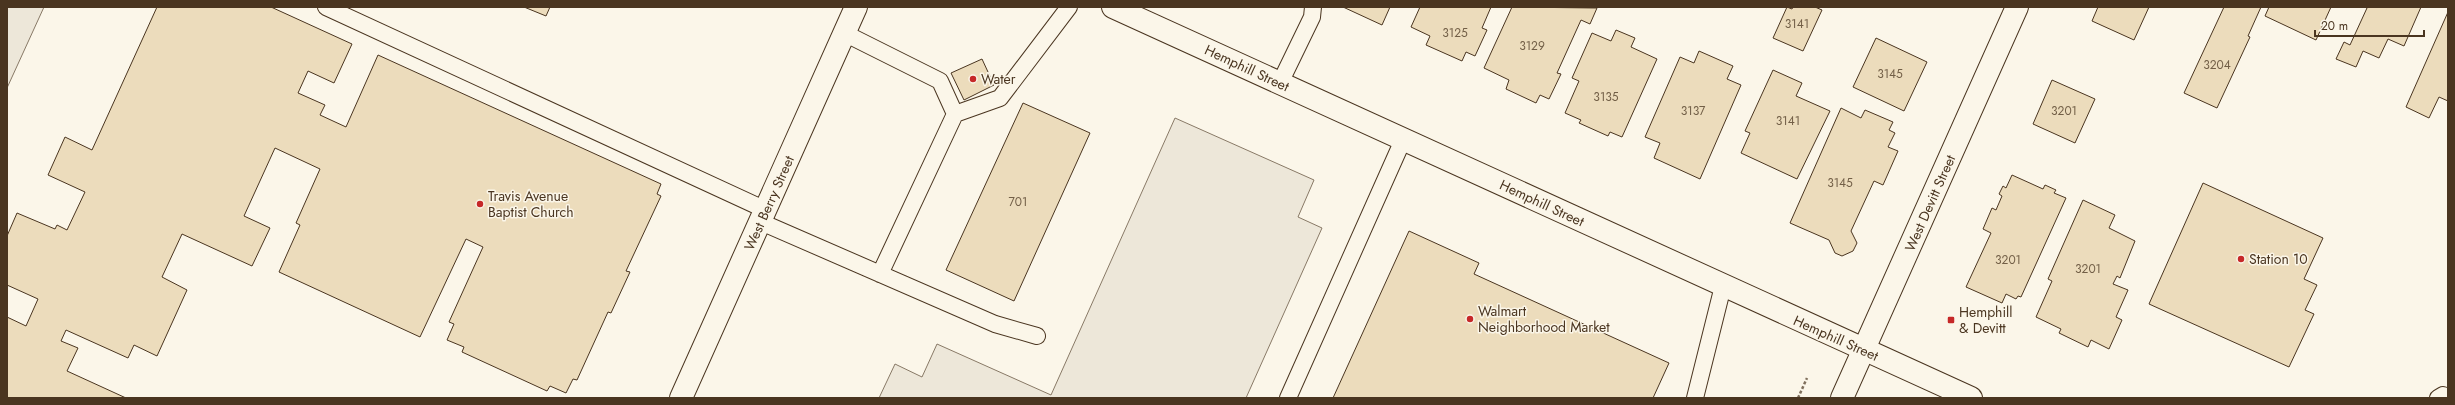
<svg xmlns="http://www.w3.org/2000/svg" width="2455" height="405" font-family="Jost,sans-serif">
  <rect width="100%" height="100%" fill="#fbf6e9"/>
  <!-- parking -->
  <path fill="#ede7d9" stroke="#887966" d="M7 7H44L7 88Z
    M1175 118 1314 180 1298 217 1322 228 1246 398H879L895 364 922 377 937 344 1051 395Z"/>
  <!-- building -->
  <path fill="#ecdcbc" stroke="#4a3520" d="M157 7H271L352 44 334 83 308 71 298 93 325 105 320 115 346 127 378 55 661 184 657 194 661 196 626 271 630 272 611 313 608 312 577 380 573 379 566 393 550 386 547 391 462 352 464 347 447 340 454 324 449 322 483 247 466 239 420 337 279 272 300 225 296 223 320 169 275 148 244 216 270 228 252 266 182 234 162 277 187 290 157 356 134 345 128 358 66 330 61 341 78 348 67 371 126 398H7V317L26 326 38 299 7 285V236L17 213 55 229 57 225 67 230 85 192 48 175 65 137 92 150Z
    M524 7H550L546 16Z
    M1343 7H1390L1382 25Z
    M1420 7H1491L1482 28 1487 30 1475 56 1466 52 1462 61 1426 45 1430 36 1411 27Z
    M1512 7 1597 8 1590 24 1581 20 1557 73 1561 74 1549 99 1540 95 1536 103 1506 89 1509 80 1484 68Z
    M1787 7 1792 9 1793 7H1815L1822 10 1803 51 1773 38Z
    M2098 7H2149L2134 40 2092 21Z
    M2224 7H2261L2248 36 2250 37 2217 108 2184 93Z
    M2269 7H2331L2316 40 2265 16Z
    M2365 7H2421L2404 46 2388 39 2379 58 2363 51 2356 67 2336 59 2344 42 2350 45 2367 8Z
    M2448 12V101L2439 97 2429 118 2406 107Z
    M1616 30 1635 38 1631 47 1657 59 1622 137 1610 132 1608 136 1579 123 1581 120 1565 113 1579 81 1572 78 1592 33 1611 41Z
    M1876 38 1927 62 1904 111 1853 87Z
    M1699 51 1733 66 1727 79 1741 85 1700 179 1654 158 1660 143 1645 137 1680 57 1694 63Z
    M982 59 994 85 964 100 951 73Z
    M1773 70 1802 83 1796 96 1830 111 1797 179 1741 153 1750 133 1745 131Z
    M2052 80 2095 99 2075 143 2033 124Z
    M1023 103 1090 133 1014 301 946 270Z
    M1841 108 1861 118 1865 110 1893 122 1889 130 1895 133 1888 147 1898 151 1883 185 1874 181 1851 231 1857 243 1853 251 1842 256 1835 253 1829 240 1790 223Z
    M2012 175 2043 189 2045 185 2056 190 2054 193 2066 198 2021 297 2018 296 2016 299 2006 294 2002 303 1966 287 1991 233 1983 229 1992 208 1996 210 2002 196 1999 194 2003 186 2006 188Z
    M2203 183 2323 238 2304 279 2317 285 2305 310 2314 314 2289 367 2149 304Z
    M2083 200 2115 215 2109 228 2135 241 2120 278 2117 276 2113 284 2128 290 2116 317 2122 320 2109 349 2091 340 2088 347 2059 333 2061 329 2036 317 2052 281 2048 279Z
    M1409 231 1479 263 1474 274 1669 363 1653 398H1333Z"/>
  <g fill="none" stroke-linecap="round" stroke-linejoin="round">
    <!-- lane casing -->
    <g stroke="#4a3520" stroke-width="18">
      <path id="lane" d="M326 7 766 210
        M844 33 940 81 955 114 880 274
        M1280 83 1312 17 1313 7
        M955 114 1000 98 1069 7
        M761 222 995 324 1037 336
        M1288 398 1403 140
        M1695 398 1723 286
        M2438 398 2443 395 2448 397"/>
    </g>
    <!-- street casing -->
    <g stroke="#4a3520" stroke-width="24">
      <path id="street" d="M1842 398 2017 7"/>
    </g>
    <!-- secondary casing -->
    <g stroke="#4a3520" stroke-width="24">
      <path id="secondary" d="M1113 7 1971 398
        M681 398 856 7"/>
    </g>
    <!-- path -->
    <path stroke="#7f6f5c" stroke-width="2.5" stroke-dasharray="3 2" stroke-linecap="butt" d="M1798 398 1807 378"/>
    <!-- lane -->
    <use href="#lane" stroke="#fbf6e9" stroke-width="16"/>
    <!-- street -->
    <use href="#street" stroke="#fbf6e9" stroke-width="22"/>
    <!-- secondary -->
    <use href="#secondary" stroke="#fbf6e9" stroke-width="22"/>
  </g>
  <!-- markers -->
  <g fill="#c62828" stroke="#fbf6e9" stroke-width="1.5">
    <circle cx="973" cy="79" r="4"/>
    <circle cx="480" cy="204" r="4"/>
    <circle cx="2241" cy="259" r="4"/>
    <circle cx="1470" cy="319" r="4"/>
    <rect x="1947" y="316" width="8" height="8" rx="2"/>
  </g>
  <g text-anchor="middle" stroke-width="3" stroke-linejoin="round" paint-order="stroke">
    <!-- number labels -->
    <g font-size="12" fill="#725f47">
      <text x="1797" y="28">3141</text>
      <text x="1455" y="37">3125</text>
      <text x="1532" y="50">3129</text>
      <text x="2217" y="69">3204</text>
      <text x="1890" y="78">3145</text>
      <text x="1606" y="101">3135</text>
      <text x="1693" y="115">3137</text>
      <text x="2064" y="115">3201</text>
      <text x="1788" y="125">3141</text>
      <text x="1840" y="187">3145</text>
      <text x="1018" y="206">701</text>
      <text x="2008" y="264">3201</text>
      <text x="2088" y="273">3201</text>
    </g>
    <!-- street labels -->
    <g font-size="14" fill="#4a3520" stroke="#fbf6e9">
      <text transform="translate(1247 68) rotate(25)" y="5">Hemphill Street</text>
      <text transform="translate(769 203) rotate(-66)" y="5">West Berry Street</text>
      <text transform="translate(1542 203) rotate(25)" y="5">Hemphill Street</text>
      <text transform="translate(1930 203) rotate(-66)" y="5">West Devitt Street</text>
      <text transform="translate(1836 338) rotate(24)" y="5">Hemphill Street</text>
    </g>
    <!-- poi labels -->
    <g font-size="14" fill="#4a3520" stroke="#fbf6e9" text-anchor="start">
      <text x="981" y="84">Water</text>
      <text x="488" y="201">Travis Avenue<tspan x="488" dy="16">Baptist Church</tspan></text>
      <text x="2249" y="264">Station 10</text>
      <text x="1478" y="316">Walmart<tspan x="1478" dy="16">Neighborhood Market</tspan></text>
      <text x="1959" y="317">Hemphill<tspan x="1959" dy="16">&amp; Devitt</tspan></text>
    </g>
  </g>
  <!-- border -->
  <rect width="2455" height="405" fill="none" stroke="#4a3520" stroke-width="16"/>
  <!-- scale -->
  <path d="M2315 30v6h109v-6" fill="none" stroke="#4a3520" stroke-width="2"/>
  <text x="2321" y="30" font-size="12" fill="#4a3520" stroke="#fbf6e9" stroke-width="3" paint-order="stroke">20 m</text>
</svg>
